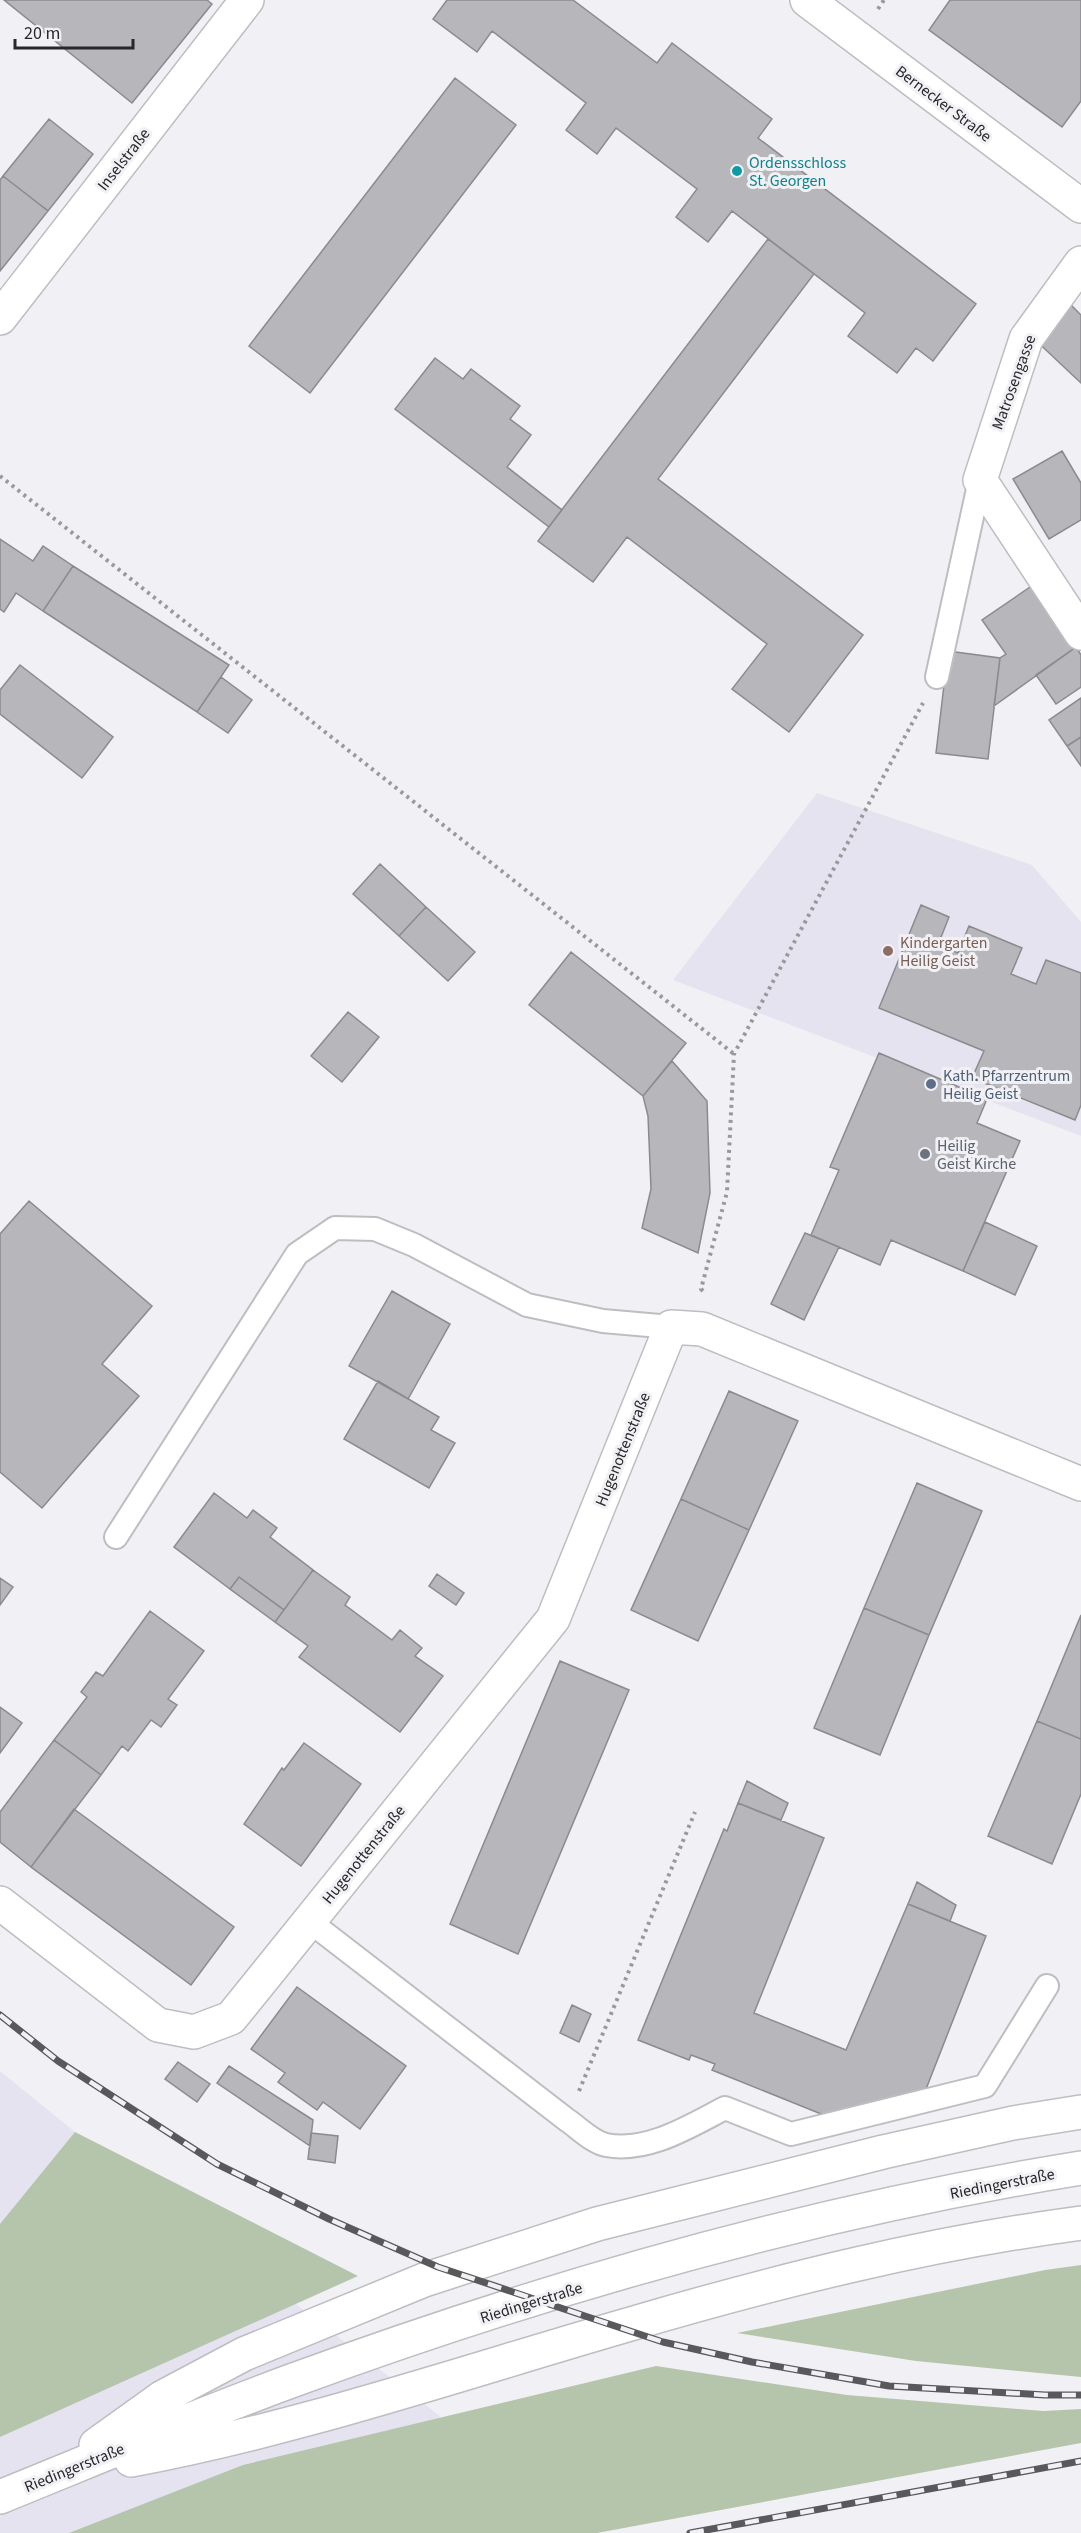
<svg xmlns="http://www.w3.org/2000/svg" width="1081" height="2533" font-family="'Source Sans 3',sans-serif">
  <rect width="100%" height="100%" fill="#f1f1f5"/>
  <!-- built -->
  <path fill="#e5e3ef" d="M817 793 1032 865 1081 922V1136L673 980Z
    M0 2071 75 2132 441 2417 171 2533H0Z"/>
  <!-- green -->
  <path fill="#b5c5ab" d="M75 2132 358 2276 0 2437V2224Z
    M1081 2265V2377L916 2361 737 2333 1045 2270Z
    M656 2366 847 2395 1043 2411 1081 2409V2443L597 2533H69L243 2465Z"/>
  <!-- building -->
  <path fill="#b7b6bb" stroke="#8b8a8f" stroke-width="1.5" d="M4 0H207L212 4 132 103Z
    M447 0H573L657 63 672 43 772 119 758 138 976 304 933 361 916 348 897 373 848 336 865 313 732 211 708 242 676 217 697 189 616 128 597 154 566 130 586 103 492 31 477 52 433 19Z
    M950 0H1081V101L1062 127 929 30Z
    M455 78 516 125 310 393 249 346Z
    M49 119 93 154 48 211 3 176Z
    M3 176 48 211 0 271V180Z
    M768 239 814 274 658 479 863 635 789 732 732 689 767 644 627 537 593 582 538 541Z
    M1064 298 1081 315V383L1030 335Z
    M435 358 463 379 471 369 520 406 510 419 531 435 507 467 562 510 549 527 395 409Z
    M1062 451 1081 483V520L1049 539 1013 479Z
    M0 539 33 561 43 546 73 566 43 611 16 593 4 612 0 609Z
    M73 566 229 665 197 712 43 611Z
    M1033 585 1076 647 994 706 1000 658 1006 654 982 620Z
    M1076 647 1081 655V687L1056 704 1036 675Z
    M948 651 1000 658 988 759 936 753Z
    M20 665 113 737 82 778 0 714V690Z
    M221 677 252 700 228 733 197 712Z
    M1081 698V737L1067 746 1049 720Z
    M1081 737V766L1067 746Z
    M380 864 426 907 399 936 353 894Z
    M921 905 949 917 938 945 958 953 969 926 1022 948 1011 974 1036 984 1046 960 1081 973V1105L1075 1120 972 1078 984 1051 879 1008Z
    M426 907 475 952 448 981 399 936Z
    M571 952 686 1043 643 1096 529 1005Z
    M348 1012 379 1037 342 1082 311 1056Z
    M879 1053 987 1099 977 1123 1020 1141 963 1271 891 1240 880 1265 811 1235 839 1170 830 1167Z
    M672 1061 707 1101 710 1193 698 1253 642 1228 651 1189 648 1116 643 1096Z
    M29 1201 152 1306 102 1364 139 1396 42 1508 0 1472V1234Z
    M985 1222 1037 1246 1015 1295 963 1271Z
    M805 1233 839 1247 804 1320 771 1304Z
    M392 1291 450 1324 408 1399 349 1366Z
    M378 1381 439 1417 431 1430 455 1443 429 1488 344 1439Z
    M729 1391 798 1421 749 1530 681 1499Z
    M917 1483 982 1511 929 1635 864 1608Z
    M214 1493 247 1518 253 1510 277 1528 270 1537 313 1570 284 1610 239 1577 230 1589 174 1547Z
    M681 1499 749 1530 698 1641 631 1610Z
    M313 1570 350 1597 345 1605 392 1640 400 1630 422 1648 415 1656 443 1676 400 1732 299 1657 308 1646 275 1622Z
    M437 1574 464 1593 456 1605 429 1586Z
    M239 1577 284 1610 275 1622 230 1589Z
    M0 1578 13 1587 0 1605Z
    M864 1608 929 1635 880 1755 814 1728Z
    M150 1611 204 1651 168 1699 177 1705 161 1727 151 1720 128 1751 122 1746 101 1775 54 1740 87 1697 81 1692 96 1672 103 1676Z
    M1081 1615V1739L1037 1721Z
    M560 1661 629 1690 518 1954 450 1924Z
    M0 1707 22 1723 0 1753Z
    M1037 1721 1081 1739V1794L1052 1864 988 1836Z
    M54 1740 101 1775 31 1867 0 1842V1812Z
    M304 1743 361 1784 301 1866 244 1824 282 1768 284 1770Z
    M747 1781 788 1803 781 1820 738 1803Z
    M738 1803 824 1838 754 2013 846 2050 908 1904 986 1936 926 2089 826 2116 712 2070 715 2064 691 2055 689 2060 638 2040 724 1829 727 1831Z
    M74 1809 234 1927 191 1985 31 1867Z
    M917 1882 956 1905 950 1921 908 1904Z
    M297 1987 406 2066 360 2129 323 2102 317 2110 278 2082 285 2073 251 2049Z
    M572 2005 591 2014 579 2042 560 2033Z
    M178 2062 210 2084 197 2102 165 2079Z
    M229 2066 313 2120 310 2146 217 2083Z
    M311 2133 338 2136 335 2163 308 2159Z"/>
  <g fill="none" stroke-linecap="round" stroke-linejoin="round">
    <!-- lane casing -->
    <g stroke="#bebec2" stroke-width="26">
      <path id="lane" d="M937 677 980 480
        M116 1537 297 1254 335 1228 375 1229 414 1245 527 1305 603 1321 671 1327
        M309 1921 567 2120C579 2128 592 2142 606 2145 648 2153 690 2126 725 2108L791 2134 985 2086 1047 1986"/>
    </g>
    <!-- street casing -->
    <g stroke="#bebec2" stroke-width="36">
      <path id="street" d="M1081 263 1026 339 980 480 1081 633
        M0 318 247 0
        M0 1903 158 2025 194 2032 231 2018 553 1619 671 1327 702 1329 1081 1484"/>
    </g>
    <!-- secondary casing -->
    <g stroke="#bebec2" stroke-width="36">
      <path id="secondary" d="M807 0 1081 206
        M96 2445 163 2397 244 2354 424 2280 597 2224 883 2152 1013 2123 1081 2112
        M131 2460C302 2428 467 2371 634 2323 781 2280 930 2243 1081 2223
        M0 2497C96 2458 193 2417 291 2381 545 2288 814 2211 1081 2168"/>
    </g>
    <!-- path -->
    <path stroke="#99999c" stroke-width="4" stroke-dasharray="3 4.5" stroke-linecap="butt" d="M878 9 884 0
      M0 476 734 1054
      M703 1291 701 1289 727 1192 734 1054 923 703
      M579 2091 695 1812"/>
    <!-- lane -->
    <use href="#lane" stroke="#fff" stroke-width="22"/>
    <!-- street -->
    <use href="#street" stroke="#fff" stroke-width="33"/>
    <!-- secondary -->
    <use href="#secondary" stroke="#fff" stroke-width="33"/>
    <!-- rail casing -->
    <g stroke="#59595c" stroke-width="7">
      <path id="rail" d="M0 2015 58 2061 217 2164 329 2219 438 2267 663 2342 752 2362 889 2386 1045 2395H1081
        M690 2533 1081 2461"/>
    </g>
    <!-- rail -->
    <use href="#rail" stroke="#f1f1f5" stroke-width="4.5" stroke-dasharray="14" stroke-linecap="butt"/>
  </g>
  <!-- markers -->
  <circle fill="#0f9aa8" stroke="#f1f1f5" stroke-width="2" cx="737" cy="171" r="6"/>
  <circle fill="#8d6e63" stroke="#f1f1f5" stroke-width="2" cx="888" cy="951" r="6"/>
  <circle fill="#5c6f8a" stroke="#f1f1f5" stroke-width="2" cx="931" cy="1084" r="6"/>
  <circle fill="#6b7280" stroke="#f1f1f5" stroke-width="2" cx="925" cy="1154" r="6"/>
  <g text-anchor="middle" stroke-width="6" stroke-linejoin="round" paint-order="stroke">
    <!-- street labels -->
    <g font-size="16" fill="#28282a" stroke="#f1f1f5">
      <text transform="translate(944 103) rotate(37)" y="6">Bernecker Straße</text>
      <text transform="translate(123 159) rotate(-52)" y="6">Inselstraße</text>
      <text transform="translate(1013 382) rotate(-70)" y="6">Matrosengasse</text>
      <text transform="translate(622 1449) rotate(-68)" y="6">Hugenottenstraße</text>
      <text transform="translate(363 1854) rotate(-51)" y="6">Hugenottenstraße</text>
      <text transform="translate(1002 2183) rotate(-11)" y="6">Riedingerstraße</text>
      <text transform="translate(531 2302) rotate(-17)" y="6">Riedingerstraße</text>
      <text transform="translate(74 2467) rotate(-22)" y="6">Riedingerstraße</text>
    </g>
    <!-- culture labels -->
    <g font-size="16" fill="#0d838f" stroke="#f1f1f5" text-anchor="start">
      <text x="749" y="168">Ordensschloss<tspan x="749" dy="18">St. Georgen</tspan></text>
    </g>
    <!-- education labels -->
    <g font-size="16" fill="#785e54" stroke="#f1f1f5" text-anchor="start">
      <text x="900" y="948">Kindergarten<tspan x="900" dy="18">Heilig Geist</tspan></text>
    </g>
    <!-- service labels -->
    <g font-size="16" fill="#4e5e75" stroke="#f1f1f5" text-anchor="start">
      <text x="943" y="1081">Kath. Pfarrzentrum<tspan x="943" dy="18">Heilig Geist</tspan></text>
    </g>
    <!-- worship labels -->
    <g font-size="16" fill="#5b616d" stroke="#f1f1f5" text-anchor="start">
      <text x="937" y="1151">Heilig<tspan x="937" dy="18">Geist Kirche</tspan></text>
    </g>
  </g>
  <!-- scale -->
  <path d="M15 39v9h118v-9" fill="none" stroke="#28282a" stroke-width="3"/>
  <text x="24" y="39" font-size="18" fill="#28282a" stroke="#f1f1f5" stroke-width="4.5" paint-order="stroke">20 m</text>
</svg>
